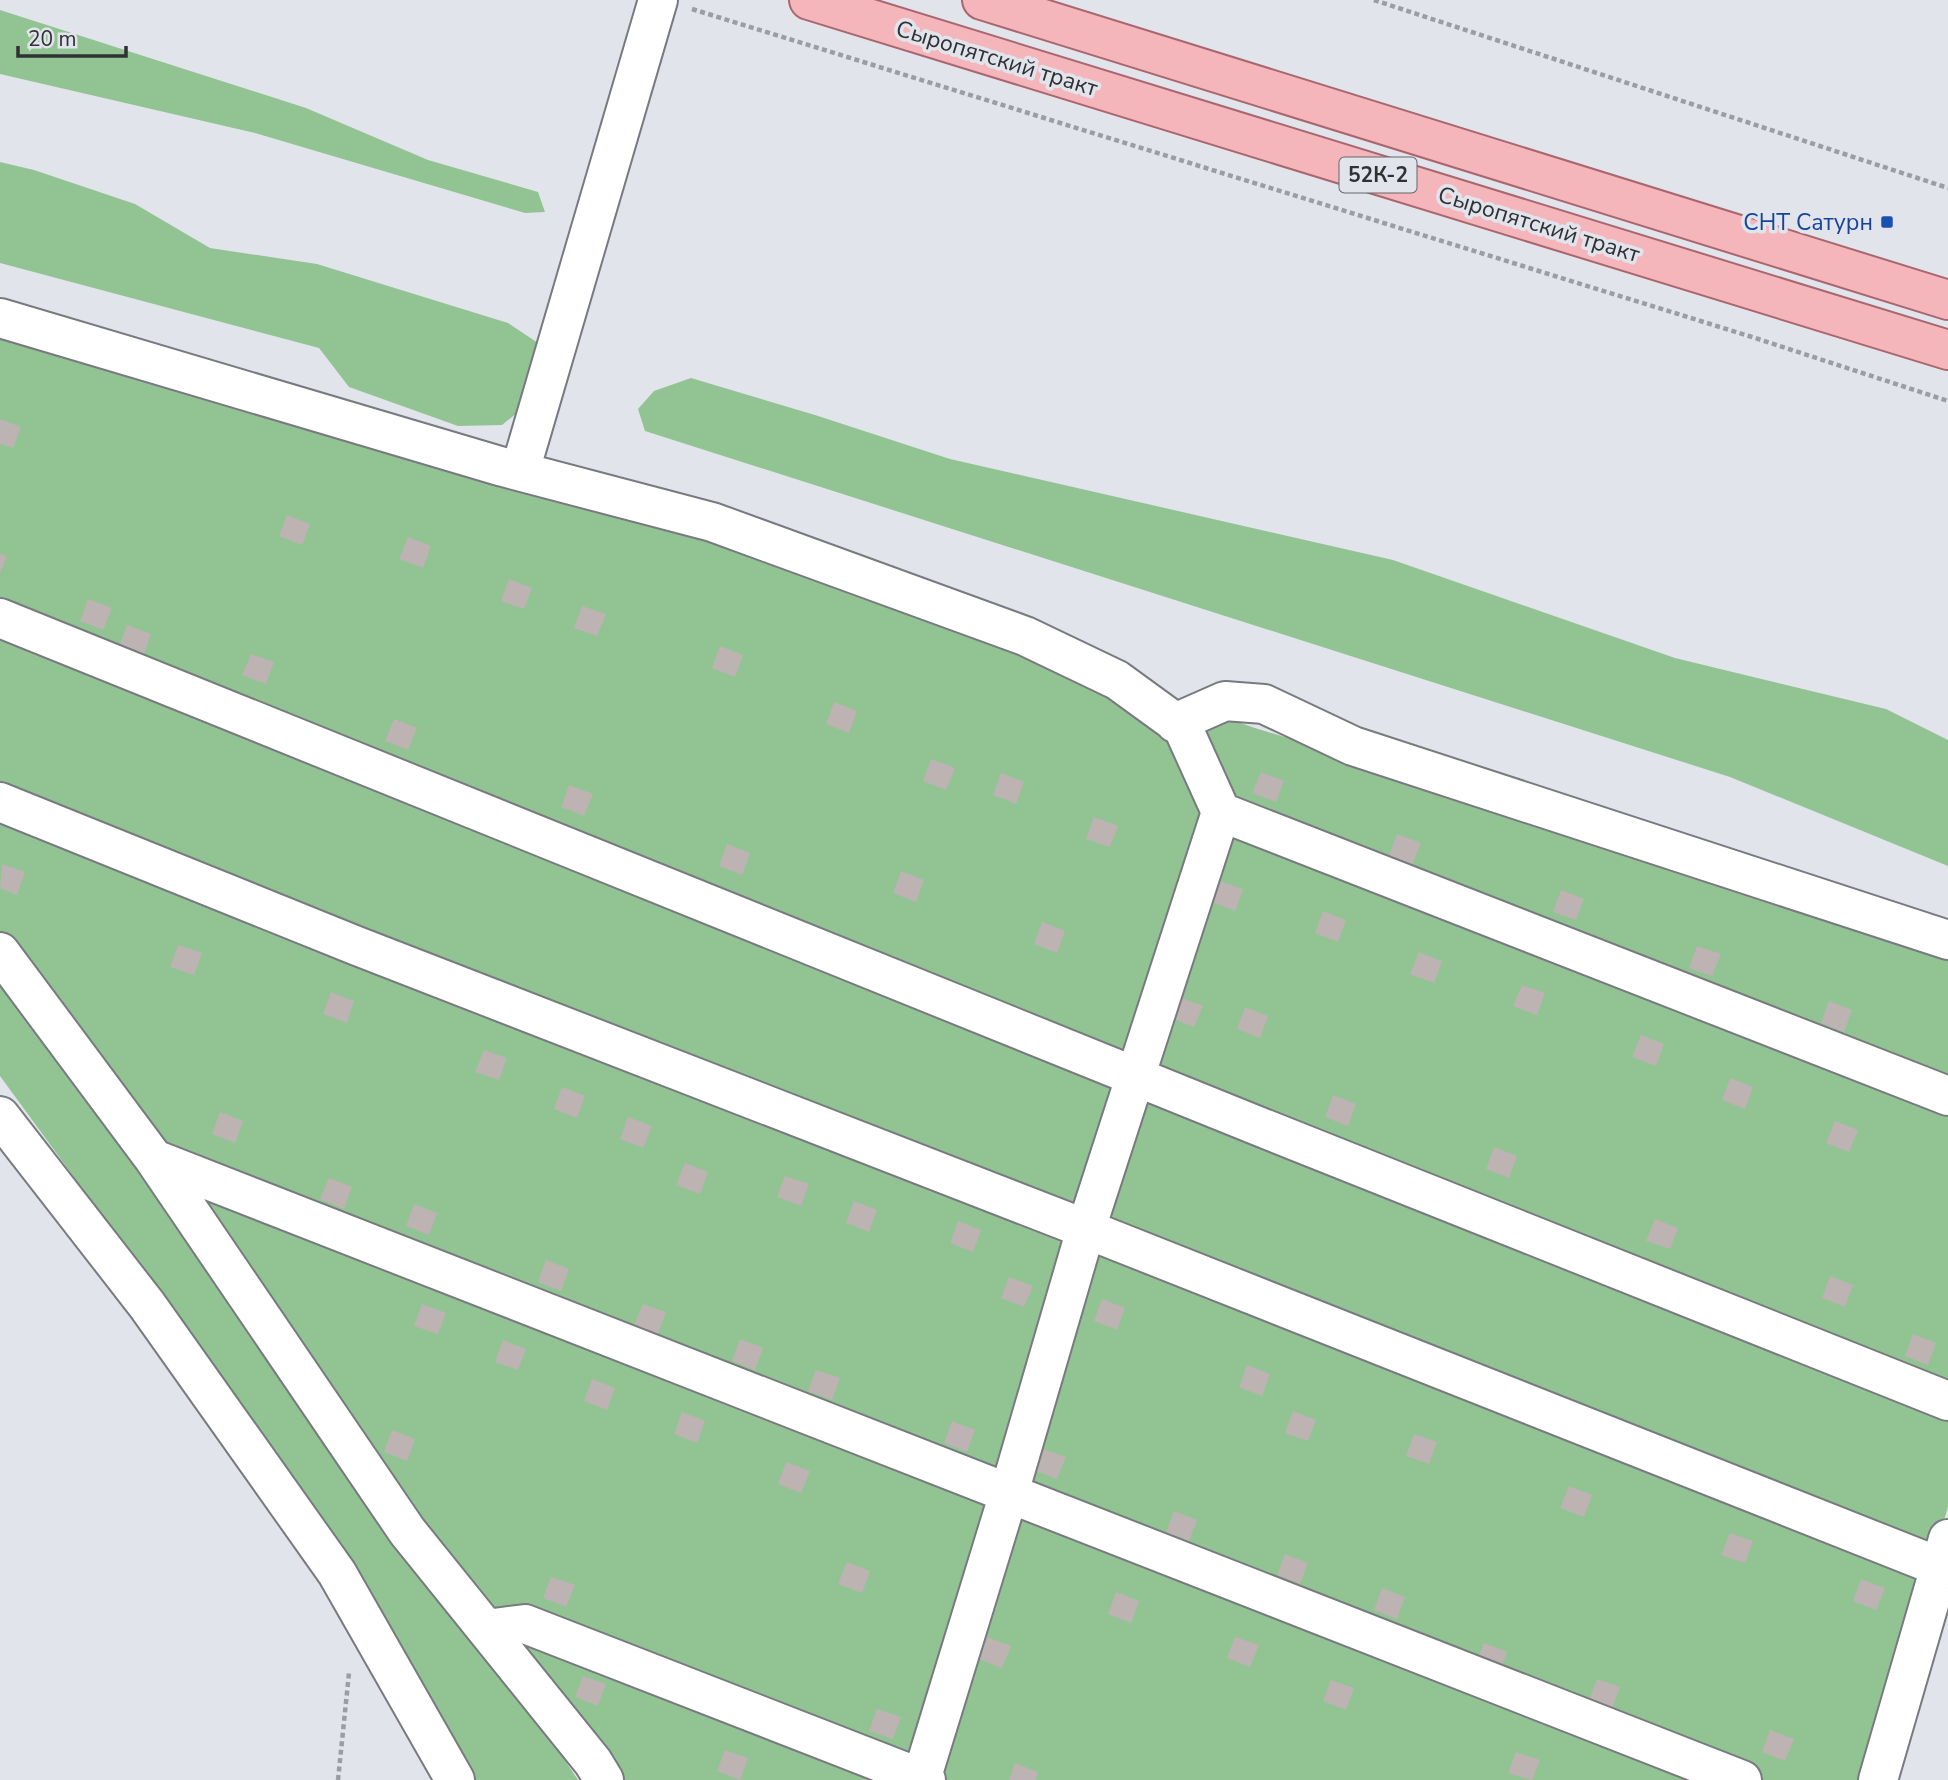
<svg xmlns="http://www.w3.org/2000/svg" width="1948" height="1780" font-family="'Nunito Sans',sans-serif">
  <rect width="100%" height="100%" fill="#e1e4eb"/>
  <!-- green -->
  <path fill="#92c493" d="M0 10 306 108 428 160 538 192 545 212 525 213 255 133 0 74Z
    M0 162 34 170 135 204 210 248 317 264 508 323 541 345 523 408 502 425 458 426 349 387 319 348 0 263Z
    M0 332 762 558 1255 728 1608 836 1948 954V1507L1865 1780H607L0 944Z
    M691 378 815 415 950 459 1393 560 1675 658 1886 709 1948 740V866L1730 777 645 431 638 409 654 391Z
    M0 962 479 1631 578 1780H470L231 1392 0 1076Z"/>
  <!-- building -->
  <path fill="#bcb3b2" d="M0 419 21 427 13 448 0 444Z
    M287 515 310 524 302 545 279 536Z
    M408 537 431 546 423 568 399 559Z
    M0 554 7 556 0 573Z
    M509 579 532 588 524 609 501 601Z
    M88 599 112 608 103 630 80 621Z
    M582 606 606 614 597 636 574 628Z
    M127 625 151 634 143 656 119 647Z
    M720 646 743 655 735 677 712 668Z
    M251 654 274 662 266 684 242 675Z
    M834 702 857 711 849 733 826 724Z
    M394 719 417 728 408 750 385 741Z
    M931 759 955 768 946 790 923 781Z
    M1261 772 1284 781 1276 802 1252 793Z
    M1001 773 1024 782 1016 804 993 795Z
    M569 785 593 794 584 816 561 807Z
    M1094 817 1118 826 1110 847 1086 839Z
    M1397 834 1421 843 1412 865 1389 856Z
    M727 844 750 853 742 875 719 866Z
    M2 864 25 872 17 895 0 888Z
    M901 871 924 880 916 902 893 893Z
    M1220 881 1243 889 1235 911 1212 902Z
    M1561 890 1584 899 1576 920 1553 912Z
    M1323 911 1346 920 1338 942 1315 933Z
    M1042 922 1065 931 1057 953 1034 944Z
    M178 945 202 953 194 975 170 967Z
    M1697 946 1721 954 1712 976 1689 968Z
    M1419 952 1442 961 1434 983 1410 974Z
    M1522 985 1545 993 1537 1015 1513 1006Z
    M331 992 354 1001 347 1023 323 1014Z
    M1179 997 1203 1006 1194 1027 1171 1018Z
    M1829 1001 1852 1010 1844 1032 1821 1023Z
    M1245 1007 1268 1016 1260 1038 1237 1029Z
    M1641 1035 1664 1044 1656 1066 1632 1057Z
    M484 1050 507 1058 499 1080 475 1072Z
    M1730 1078 1753 1087 1745 1109 1722 1100Z
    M562 1087 585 1096 577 1118 554 1109Z
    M1333 1095 1356 1104 1348 1126 1325 1117Z
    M220 1112 243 1121 235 1143 212 1134Z
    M628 1117 652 1126 643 1148 620 1139Z
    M1835 1121 1858 1130 1849 1152 1826 1143Z
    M1494 1147 1517 1156 1509 1178 1486 1169Z
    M685 1163 708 1172 700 1194 676 1185Z
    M785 1176 809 1184 801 1206 777 1197Z
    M329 1178 352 1187 344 1209 320 1199Z
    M854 1201 877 1210 869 1232 846 1223Z
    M414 1204 437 1213 429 1235 406 1226Z
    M1655 1219 1678 1228 1670 1249 1646 1241Z
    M958 1221 981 1230 973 1252 950 1243Z
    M546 1260 569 1269 561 1291 538 1282Z
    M1830 1276 1853 1285 1845 1307 1822 1298Z
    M1009 1277 1033 1286 1024 1307 1001 1298Z
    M1102 1299 1125 1308 1117 1330 1094 1321Z
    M422 1304 446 1313 438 1334 414 1326Z
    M643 1304 666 1312 658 1334 634 1325Z
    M1913 1334 1936 1343 1928 1365 1905 1356Z
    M740 1339 763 1348 755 1370 732 1361Z
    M503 1340 526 1349 518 1370 495 1362Z
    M1247 1365 1270 1374 1262 1396 1239 1387Z
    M816 1370 840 1378 832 1400 808 1391Z
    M592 1379 615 1388 607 1410 584 1401Z
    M1293 1411 1316 1420 1308 1441 1285 1433Z
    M682 1412 705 1421 697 1443 674 1434Z
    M952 1421 975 1430 967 1452 944 1443Z
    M392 1430 415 1439 407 1461 384 1452Z
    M1414 1434 1437 1442 1429 1464 1406 1456Z
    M1042 1449 1066 1457 1057 1479 1034 1470Z
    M786 1462 810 1471 801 1493 778 1484Z
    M1569 1486 1592 1495 1584 1517 1560 1508Z
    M1174 1511 1197 1520 1189 1541 1166 1532Z
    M1730 1533 1753 1541 1745 1563 1721 1555Z
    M1285 1554 1308 1563 1300 1584 1277 1575Z
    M847 1562 870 1571 862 1593 838 1584Z
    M551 1577 575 1585 566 1607 543 1598Z
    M1861 1579 1885 1588 1876 1610 1853 1601Z
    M1382 1588 1405 1597 1397 1619 1374 1610Z
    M1116 1592 1139 1601 1131 1623 1108 1614Z
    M987 1637 1011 1646 1002 1668 979 1659Z
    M1235 1637 1259 1645 1250 1667 1227 1658Z
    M1484 1643 1507 1652 1499 1674 1475 1665Z
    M583 1676 606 1684 598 1706 575 1697Z
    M1597 1679 1620 1687 1612 1709 1589 1700Z
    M1331 1680 1354 1688 1346 1710 1323 1701Z
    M877 1709 901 1717 893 1739 869 1731Z
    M1770 1730 1794 1739 1785 1761 1762 1752Z
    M725 1750 748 1758 740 1780 717 1771Z
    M1516 1752 1540 1760 1532 1780 1508 1773Z
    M1015 1763 1038 1772 1035 1780H1009Z"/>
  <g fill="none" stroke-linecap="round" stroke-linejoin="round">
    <!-- minor casing -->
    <g stroke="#787a80" stroke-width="42">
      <path id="minor" d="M0 318 503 467 712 522 1025 636 1117 680 1183 728 1221 812 1948 1096
        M520 471 658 0
        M0 618 1258 1126 1948 1401
        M1175 723 1225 701 1264 704 1353 746 1948 940
        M0 802 357 946 1086 1229 1940 1567
        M0 952 154 1159 1742 1780
        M0 1116 147 1305 337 1573 455 1780
        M154 1159 407 1531 593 1762 604 1780
        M486 1629 525 1624 926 1780
        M921 1780 1009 1493 1086 1229 1221 812
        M1878 1780 1948 1539"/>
    </g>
    <!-- major casing -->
    <g stroke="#aa666e" stroke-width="42">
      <path id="major" d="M809 0 1948 350
        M982 0 1948 300"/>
    </g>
    <!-- path -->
    <path stroke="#9a9da2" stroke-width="4.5" stroke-dasharray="5 3.5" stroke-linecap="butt" d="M1374 0 1948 188
      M692 9 1749 336 1948 401
      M338 1780 349 1673"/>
    <!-- minor -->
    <use href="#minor" stroke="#fff" stroke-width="38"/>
    <!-- major -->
    <use href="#major" stroke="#f4b5bb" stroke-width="38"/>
  </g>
  <!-- markers -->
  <rect fill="#1a4fb4" stroke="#e1e4eb" stroke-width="2.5" x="1880" y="215" width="14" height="14" rx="3.5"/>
  <g text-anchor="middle" stroke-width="7" stroke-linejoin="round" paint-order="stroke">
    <!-- shield labels -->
    <rect fill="#e1e4eb" stroke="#65676b" stroke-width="2" x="1339.5" y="157.5" width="77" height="35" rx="5"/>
    <g font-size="21" font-weight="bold" fill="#303134">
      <text x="1378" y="182">52К-2</text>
    </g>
    <!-- street labels -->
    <g font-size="23" fill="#303134" stroke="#e1e4eb">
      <text transform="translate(997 58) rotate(17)" y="8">Сыропятский тракт</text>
      <text transform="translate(1539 224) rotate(17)" y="8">Сыропятский тракт</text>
    </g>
    <!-- transit labels -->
    <g font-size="23" fill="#164399" stroke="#e1e4eb" text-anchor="end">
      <text x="1873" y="230">СНТ Сатурн</text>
    </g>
  </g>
  <!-- scale -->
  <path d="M18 46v10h108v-10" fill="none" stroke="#303134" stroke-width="3.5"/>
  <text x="28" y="46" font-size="21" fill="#303134" stroke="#e1e4eb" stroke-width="5" paint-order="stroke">20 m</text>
</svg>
